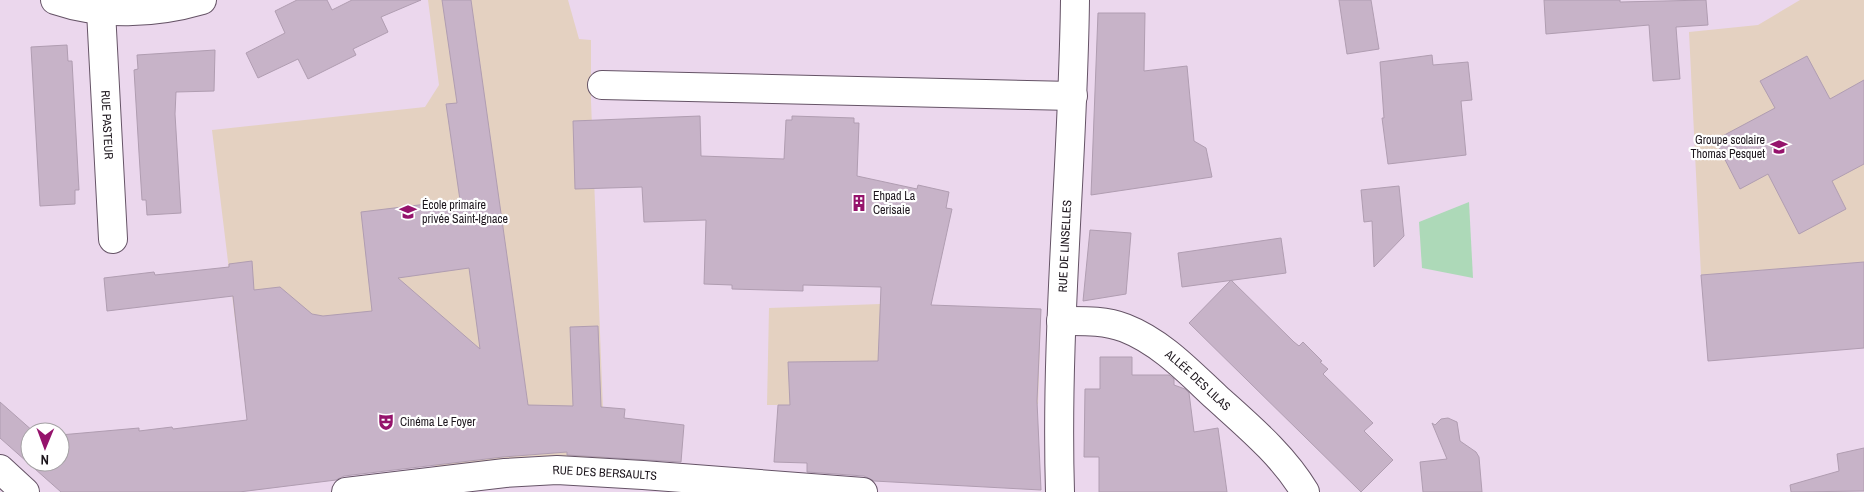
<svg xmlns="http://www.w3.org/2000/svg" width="1864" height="492" font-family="'Archivo Narrow',sans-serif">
  <rect width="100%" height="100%" fill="#ebd7ed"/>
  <!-- education -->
  <path fill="#e4d1c1" d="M428 0H568L579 39 591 40V101L605 461 534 456 435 468 419 364 247 418 212 130 425 107 439 85Z
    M1800 0H1864V262L1701 275 1689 32 1758 25Z
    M880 304 1041 309 1038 404 767 405 769 308Z"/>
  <!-- green -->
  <path fill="#add9b8" d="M1469 202 1473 278 1422 268 1419 222Z"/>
  <!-- building -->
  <path fill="#c7b3c8" stroke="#b09db1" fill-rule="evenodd" d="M297 0H327L332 10 352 0H421L381 17 388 32 353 49 356 55 308 79 298 59 258 78 246 53 285 33 275 11Z
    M442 0H471L528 405 573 406 570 327 598 326 601 407 625 409 624 418 684 425 681 462 567 455V452L503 457 344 476 336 480 239 492H61L0 438V402L34 432H30V462H60V435L139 428V431L172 427 173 429 247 420 233 296 107 311 104 278 154 272 155 275 229 267V264L252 261 254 290 280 287 312 314 323 316 372 311 361 212 460 200 446 104 457 103ZM469 268 480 349 398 278Z
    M1339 0H1371L1379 49 1347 54Z
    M1544 0H1620V2L1706 0 1708 25 1676 27 1680 79 1653 81 1649 25 1546 34Z
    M1098 13H1145L1144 71 1187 66 1194 141 1206 148 1212 177 1091 195Z
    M67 45 68 61H72L79 190H75V204L40 206 31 47Z
    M215 50 214 91 176 92 175 114 181 213 147 215 146 200H142L139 153 134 70 138 69 137 55Z
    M1432 55 1433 65 1468 62 1472 100 1461 101 1466 155 1388 164 1382 118H1384L1380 62Z
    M1807 56 1830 99 1864 80V164L1832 181 1846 209 1799 234 1768 174 1740 189 1715 140 1775 108 1760 81Z
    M700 116 701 156 784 159 786 120H792V116L854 118V123H859L857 176 917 189 918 185 949 192 946 208 952 209 931 305 1041 309 1037 401 1041 490 874 481 864 476 807 472V463L774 462 778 405H790L788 362 878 361 881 287 803 285V291L732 289V285L704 284 706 220 644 222 642 187 575 189 573 121Z
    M1399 186 1404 236 1374 267 1372 221 1364 222 1361 190Z
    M1090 230 1131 233 1126 294 1083 301Z
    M1281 238 1286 273 1182 287 1178 253Z
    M1864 262V348L1708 361 1701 275Z
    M1231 280 1294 342 1299 346 1303 342 1322 361 1320 362 1328 369 1323 374 1373 423 1364 431 1393 460 1361 492 1189 323Z
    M1100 357H1132V375H1169L1174 379V385L1185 389 1189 393 1194 432 1218 428 1227 492H1099V457H1084L1085 389H1100Z
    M1448 418 1457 422 1460 441 1476 452 1479 457 1482 492H1423L1420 462 1447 459 1432 423 1435 425 1441 419Z
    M1864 448V491L1791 492 1790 485 1839 471 1837 454Z"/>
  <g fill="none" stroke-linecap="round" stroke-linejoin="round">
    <!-- minor casing -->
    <g stroke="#655366" stroke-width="30">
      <g id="minor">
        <path d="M55 0C102 16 154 14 202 0"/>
        <path id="s1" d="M101 11 113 239"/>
        <path d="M602 85 1073 96"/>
        <path id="s2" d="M1061 321C1083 321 1104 320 1125 328 1161 342 1189 372 1216 397 1248 426 1283 455 1305 492"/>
        <path d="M0 469 25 492"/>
        <path id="s3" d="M346 492 505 473 557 470 643 475 863 492"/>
        <path id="s4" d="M1060 492C1055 328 1073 164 1075 0"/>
      </g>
    </g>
    <!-- minor -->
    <use href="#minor" stroke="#fff" stroke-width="28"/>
  </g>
  <!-- icons -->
  <defs>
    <g id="school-bare" transform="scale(1.35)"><path d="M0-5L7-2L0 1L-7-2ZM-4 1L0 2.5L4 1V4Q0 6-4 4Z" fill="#95136c" stroke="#fff" stroke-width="2.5" paint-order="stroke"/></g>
    <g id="building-bare" transform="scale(1.35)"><path d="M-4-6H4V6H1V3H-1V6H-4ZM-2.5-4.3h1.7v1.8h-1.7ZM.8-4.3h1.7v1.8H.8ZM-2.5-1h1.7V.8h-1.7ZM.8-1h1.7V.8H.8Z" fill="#95136c" stroke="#fff" stroke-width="2.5" paint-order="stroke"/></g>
    <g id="theatre-bare" transform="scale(1.35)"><path d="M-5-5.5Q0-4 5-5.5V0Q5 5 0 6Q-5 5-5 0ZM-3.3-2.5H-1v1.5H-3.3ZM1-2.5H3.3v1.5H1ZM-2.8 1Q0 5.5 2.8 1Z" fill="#95136c" stroke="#fff" stroke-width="2.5" paint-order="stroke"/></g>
  </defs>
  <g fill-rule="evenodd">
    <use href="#school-bare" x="1779" y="147"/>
    <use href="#building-bare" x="859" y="203"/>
    <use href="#school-bare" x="408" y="212"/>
    <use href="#theatre-bare" x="386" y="422"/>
  </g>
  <g text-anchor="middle" stroke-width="4.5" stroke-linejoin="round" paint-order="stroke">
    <!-- street labels -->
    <g font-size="12" fill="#1c151c" stroke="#fff">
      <text dy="4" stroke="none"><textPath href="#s1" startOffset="114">RUE PASTEUR</textPath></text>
      <text dy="4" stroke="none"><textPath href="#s4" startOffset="246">RUE DE LINSELLES</textPath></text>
      <text dy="4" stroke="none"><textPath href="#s2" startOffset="155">ALLÉE DES LILAS</textPath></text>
      <text dy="4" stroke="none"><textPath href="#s3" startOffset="260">RUE DES BERSAULTS</textPath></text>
    </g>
    <!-- poi labels -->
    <g font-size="12" fill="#1c151c" stroke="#fff" text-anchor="start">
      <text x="1765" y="144" text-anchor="end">Groupe scolaire<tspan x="1765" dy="14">Thomas Pesquet</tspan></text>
      <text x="873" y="200">Ehpad La<tspan x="873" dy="14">Cerisaie</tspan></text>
      <text x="422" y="209">École primaire<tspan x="422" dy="14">privée Saint-Ignace</tspan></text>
      <text x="400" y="426">Cinéma Le Foyer</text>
    </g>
  </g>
  <!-- north arrow -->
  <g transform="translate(45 447) rotate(181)"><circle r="24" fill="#ffffff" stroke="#a4a1a4"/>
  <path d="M0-4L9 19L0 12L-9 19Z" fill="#95136c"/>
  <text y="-8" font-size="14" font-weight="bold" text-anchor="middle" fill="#1c151c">N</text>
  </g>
</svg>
